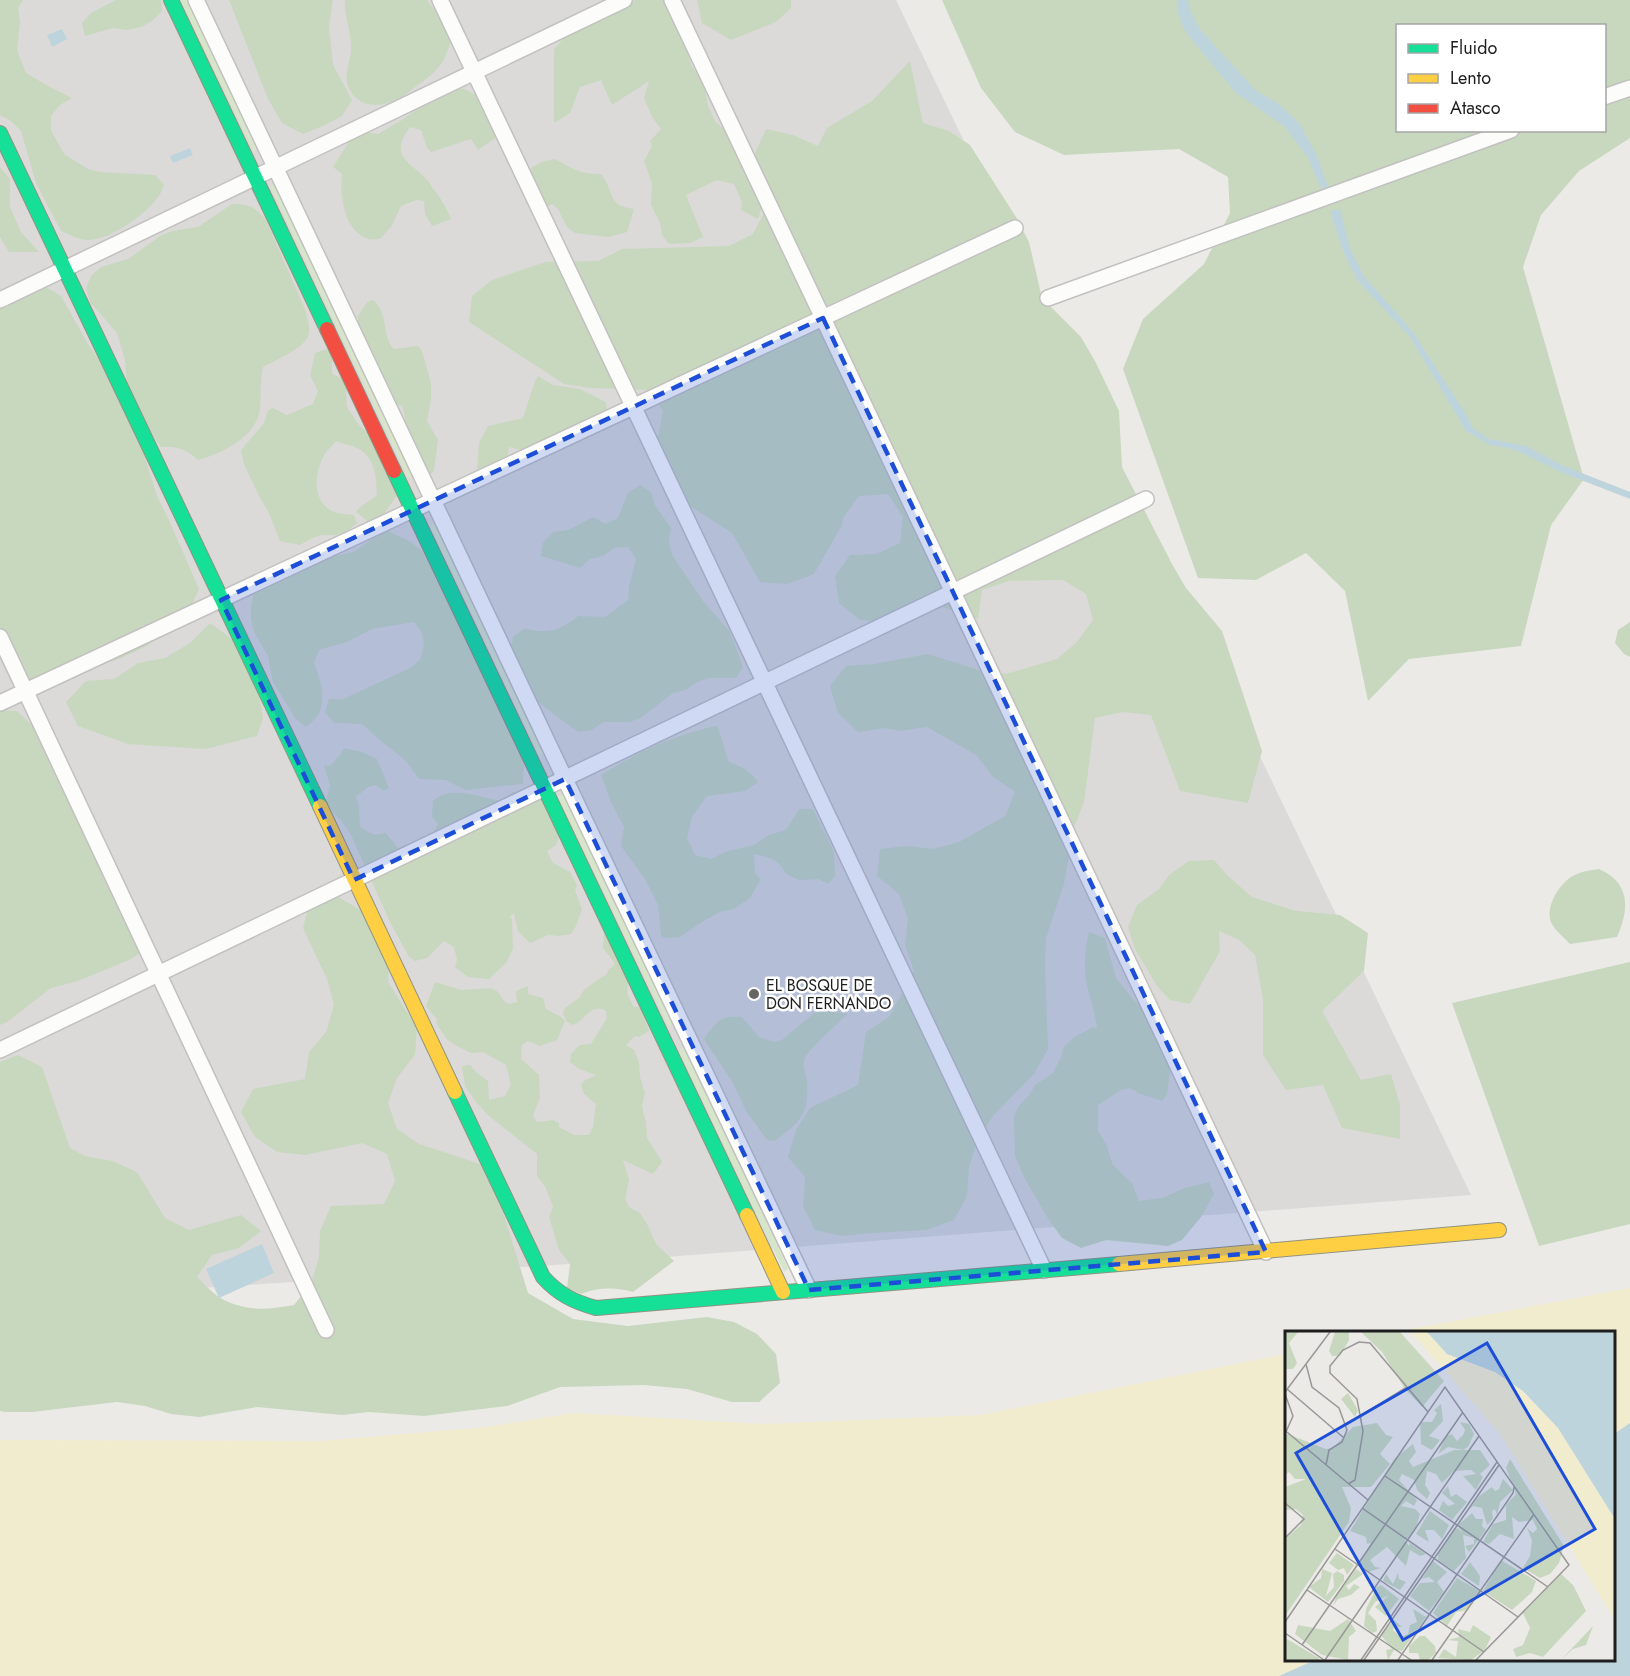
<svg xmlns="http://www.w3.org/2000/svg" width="1630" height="1676" font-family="Jost,sans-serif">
  <rect width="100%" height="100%" fill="#eceae7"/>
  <!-- residential -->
  <path fill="#dbdad8" d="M0 0H896L1471 1195 600 1262 171 1290 0 1310Z"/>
  <!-- grass -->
  <path fill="#d7e6c9" d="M180 0H187L257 147 254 152Z
    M273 185 275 187 412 475 409 479 270 186Z
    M434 523 436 525 544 752 540 757 430 526Z
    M562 794 565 795 672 1023 669 1027 558 797Z
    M682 1048 685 1050 788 1268 784 1272 679 1051Z"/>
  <!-- forest -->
  <path fill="#c7d8bf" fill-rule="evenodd" d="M0 0H23L18 8 20 22 17 50 26 73 48 86 72 98 60 105 51 116V130L64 154 88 169 101 172 155 175 164 185C162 189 161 194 158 197 147 214 109 241 87 240 79 240 69 234 61 231L36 183 21 131 11 121 0 115Z
    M116 0H161L162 11 152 21 141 27 127 30 113 28 85 36 82 23 91 13Z
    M229 0H333L329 27 333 65 352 100 342 116 325 125 303 134 282 123 268 99Z
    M345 0H427C435 12 451 23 451 38 450 45 445 59 441 64 436 72 428 77 421 83 413 88 406 95 398 99 381 107 360 109 350 90 342 76 350 65 351 50 352 33 344 17 345 0Z
    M636 0H673L691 65 699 76 705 89 708 106 715 121 734 139 761 190 755 153 766 129 793 135 818 146 827 128 872 101 910 61 923 123 949 131 970 145 1016 217 1029 242 1042 298 1081 337 1095 361 1119 411 1122 467 1172 564 1186 588 1222 631 1262 751 1248 803 1180 791 1151 715 1123 712 1095 718 1084 802 1074 828 1064 884 1046 938 1045 967 1048 1049 1034 1074 993 1116 977 1141 969 1168 967 1196 954 1220 926 1230 871 1233 842 1236 815 1230 803 1206 805 1177 788 1157 796 1130 810 1108 858 1085 866 1032 889 1017 914 971 905 945 908 919 899 894 877 876 880 849 907 846 933 849 959 842 1005 816 1015 792 993 777 976 755 927 727 899 731 885 728 858 732 838 713 830 686 846 666 874 664 928 654 979 670 1006 674 1057 659 1077 642 1093 620 1086 594 1063 580 1009 581 982 590 978 619 943 607 888 622 860 620 839 603 835 576 850 555 876 554 900 543 903 517 888 494 859 496 843 518 842 525 814 574 787 584 760 582 732 533 663 489 653 464 663 411 648 390 591 388 564 384 469 322 472 296 492 280 545 262 598 261 622 249 729 246 753 234 765 211 763 204 758 219 741 210 742 202 734 184 717 180 686 195 703 237 690 243 669 244 662 235 660 223 651 205 652 184 644 161 652 146 650 141 661 129 652 117 644 98 649 81 612 105 601 80 580 87 570 113 554 123V49L574 27 624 3Z
    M697 0H791V8L776 22 731 40 702 23Z
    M942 0H1630V138L1579 171 1541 215 1523 267 1584 479 1551 525 1521 646 1409 659 1368 701 1345 591 1306 553 1256 580 1198 578 1123 369 1143 319 1204 264 1230 213 1228 177 1179 149 1064 155 1015 132 981 88ZM1398 26H1604V130H1398Z
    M458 88 464 89 478 96 497 137 478 150 471 139 431 152 427 148 421 130 410 127C404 135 397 146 403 157 409 165 420 172 427 180 430 183 432 188 435 191 442 200 447 209 451 219L432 226 425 214 424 201 416 200 401 206 391 227 380 239C375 239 370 240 366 238 343 228 340 195 342 174L333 167 352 137 364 132 378 134 402 120 434 97Z
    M555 159C573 169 580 174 601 174 615 191 606 206 634 209L627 232 608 237 575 233 567 227 558 209 552 204 544 208 528 178 531 168 542 162Z
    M0 167 10 179V207L21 232 39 252H9L0 237Z
    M232 204C250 204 255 207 266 220L305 309C307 318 312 330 307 338 302 349 274 361 263 367 260 383 261 394 260 409 257 436 222 454 198 460 185 448 178 447 161 447L153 436 127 387 125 360 117 333 90 302 86 288 91 276 101 267 128 259 160 236 172 231 198 227Z
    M39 283 61 296 88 344 104 367 140 441 157 496 169 520 199 589 189 611 147 646 121 658 18 692 0 643V303Z
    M373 300C389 313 381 336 394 349L418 346 422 351 431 383V400L427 421 438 440 434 471 431 474C424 467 412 459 408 449 402 436 408 420 402 406L388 402 358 335V316L367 302Z
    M326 349 332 354V374L344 379 347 386 346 395 347 407 359 425 373 438 398 494 381 518 367 521 356 512C359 506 371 501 377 495 376 478 376 459 359 449 352 445 343 444 336 441 332 446 326 451 323 457 314 476 312 502 334 512 339 514 348 514 354 515L357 523 347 531 336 535H322L312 538 300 545 280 541 269 513 259 496 244 464 241 450 264 423 268 410 273 408 287 415 313 404 318 391 310 375 315 353Z
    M538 376 553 385 580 389 606 402 607 413 530 453 509 447 507 461 477 474 479 443 488 426 523 418 535 381Z
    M640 485 651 492 655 505 671 528 669 542 672 555 703 601 730 632 743 667 736 678H709L697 682 686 690 673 693 642 717 630 722H603L592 730 578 732 535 700 510 651 513 637 525 628C547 635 561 630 578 616L605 617 628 600 629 587 636 559 628 547 614 548 603 556 590 559 580 568 541 556 543 542 553 532 568 530 593 517 605 524 618 518 628 493Z
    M386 530 411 542 427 555 525 748 523 784 465 790 446 780 419 779 405 760 382 742 362 724 334 723 325 712 329 699H343L410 668 420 660 424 646 422 633 414 622 372 629 347 642 319 650 314 663C320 680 328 699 317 717 314 720 309 724 306 727L295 718 273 682 268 656 254 632 251 619V606L254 593 263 582 313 561 353 552Z
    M1630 622V657L1624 654 1615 643 1618 630Z
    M210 623 232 639 258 689 263 718 257 736 206 749 128 744 78 726 66 702 86 681 114 679 138 663 165 658 190 643Z
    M0 710 17 711 36 729 150 946 131 959 78 981 51 988 7 1022 0 1025Z
    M717 726C722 738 724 749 729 762 742 766 750 771 758 782L745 791 707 796 692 817 687 838 695 855 711 859 725 852 754 845 769 835 786 830 799 809H813L834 852 835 876 828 884 818 879 799 880 786 874C780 860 768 857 754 854L755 873 761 879 750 898 734 909 720 912 702 922 680 937 665 938 661 936 658 905 645 879 621 846 624 827 611 802 601 775C636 753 675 734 717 726Z
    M344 748 362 752 377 759 389 788 384 791 375 785 368 787 356 797 359 806 360 827 374 835 386 833 398 848 407 844 420 846 435 830 438 824 432 817 433 801C450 784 482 798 501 801L513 792 544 790 559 835 556 845 547 851 553 863 570 872 577 885 575 891 582 909 576 926 571 934 559 936 548 935 530 943 518 931 514 914H512L510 917 512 919 513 949 506 963 489 979 468 977 455 967 457 960 454 947 444 941 427 958 415 961 409 957 390 922 351 835 342 822 325 804 330 786 324 765 330 766 340 755Z
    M1214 860 1227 875 1252 897 1296 911 1340 915 1368 933 1364 971 1322 1011 1361 1080 1391 1074 1400 1105V1139L1342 1128 1323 1085 1286 1090 1263 1055V999L1255 955 1239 940 1219 931 1220 951 1190 1004 1170 1000 1157 986 1135 949 1128 927 1137 905 1159 889 1169 875 1189 861Z
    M1599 869C1630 883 1630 908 1617 937L1570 944C1565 938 1554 930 1551 922 1545 907 1559 885 1571 877 1579 872 1590 870 1599 869Z
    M337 896 360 910 390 955 388 982 417 1028 415 1055 397 1078 388 1103 397 1129 419 1144 480 1164 503 1212 528 1293 573 1319 628 1326 707 1317 734 1322 757 1334 776 1354 780 1383 759 1402H732L687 1389 644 1385 560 1387 507 1406 424 1416 369 1412 342 1415 257 1407 199 1417 171 1414 145 1406 117 1402 32 1412H5L0 1411V1062L18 1055 42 1067 70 1148 85 1156 112 1161 137 1172 165 1218 189 1230 241 1215 261 1231 239 1248 212 1255 197 1277C204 1283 211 1292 219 1297 244 1312 267 1310 294 1305L311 1284 319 1257 320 1231 331 1206 384 1204 395 1181 387 1154 362 1143 305 1155 277 1152 255 1137 241 1112 253 1089 305 1079 309 1052 326 1032 334 1005 327 979 303 928 310 901Z
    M604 932 629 974 627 993 633 1006 641 1008 649 1031 639 1037 635 1036 626 1045 634 1050 639 1063 640 1077 645 1093 642 1106 644 1116 646 1121 647 1138 662 1162 653 1174 623 1160 629 1180 625 1199 629 1207 640 1213 647 1224 656 1244 674 1261 633 1292C616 1287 598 1287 581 1294L567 1288 570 1264 559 1250 549 1217 553 1207 545 1186 537 1176V1154L489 1116 476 1102 465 1086 462 1066 470 1065 477 1073 488 1081 489 1100 505 1096 511 1085 506 1065 483 1052 471 1053 453 1044 446 1038 436 1023 437 1019 426 1006 435 982 461 990 491 988 497 991 505 1002 509 1004 517 1002 516 991 528 986V994L543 998 546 1009 561 1017 565 1021 557 1040 540 1046 528 1041 522 1045 521 1059 539 1075 540 1098 533 1115 537 1122 553 1120 559 1123V1127L574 1135H589L593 1127 596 1104 584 1094 581 1085 584 1081 596 1075 579 1069 570 1062 571 1054 580 1045 591 1044 607 1018 605 1010C589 1004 586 1020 573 1025L567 1022 563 1014 565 1008 579 998 584 990 600 978 606 975 609 969 614 966V962L603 948Z
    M1089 932 1105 938 1116 978 1147 1016 1148 1025 1165 1037 1173 1048 1167 1094 1162 1101 1140 1094 1130 1088 1121 1090 1098 1105V1131L1106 1144 1113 1165 1132 1183 1139 1201 1162 1198 1185 1188 1209 1182 1214 1194 1201 1217 1182 1240 1168 1246 1106 1240 1081 1248 1062 1238 1049 1220 1025 1179 1015 1156 1014 1117 1018 1107 1030 1094 1035 1085 1053 1073 1062 1055 1063 1048 1073 1038 1093 1027 1097 1029C1096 1012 1088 996 1086 978 1084 963 1085 947 1089 932Z
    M1630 962V1224L1539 1246 1452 1003Z
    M826 1010 847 1014C839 1023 808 1050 805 1058 802 1068 805 1070 807 1080 808 1084 807 1090 807 1094 807 1119 792 1127 775 1141L767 1140 746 1111 733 1083 704 1039C717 1021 719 1015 742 1017L759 1037 774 1042 782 1040 814 1013Z"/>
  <!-- sand -->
  <path fill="#f2ecce" d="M1630 1288V1423L1614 1434V1332H1395Z
    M1286 1354V1660H1315L1279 1676H0V1440L322 1441 487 1427 574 1413 764 1424 981 1415Z"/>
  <!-- water -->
  <path fill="#bed4dc" d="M1177 0H1188L1190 10 1200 29 1255 90 1279 104 1300 124 1318 158 1328 187 1321 188 1308 158 1285 127 1235 92 1184 30 1178 13Z
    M62 29 67 39 52 47 47 35Z
    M190 148 193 155 173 163 170 156Z
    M1340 209 1350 248 1364 276 1413 332 1466 414 1473 428 1489 439 1526 446 1564 466 1630 492V499L1563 473 1522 453 1508 448 1490 445 1466 431 1410 337 1357 280 1343 251 1330 211Z
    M262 1244 274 1273 219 1298 206 1269Z
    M1630 1423V1676H1279L1315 1660H1614V1434Z"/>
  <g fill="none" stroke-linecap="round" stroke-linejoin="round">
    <!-- street casing -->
    <g stroke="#c2c1bf" stroke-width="18">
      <path id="street" d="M196 0 565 779 809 1290
        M440 0 1044 1270
        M672 0 1266 1252
        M1604 97 1630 88
        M1048 298 1511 130
        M0 300 624 0
        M0 637 326 1330
        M0 703 1015 228
        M0 1050 1146 499"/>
    </g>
    <!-- fast casing -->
    <g stroke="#919381" stroke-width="16">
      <path id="fast" d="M171 0 327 329
        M0 133 320 806
        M394 471 747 1215
        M455 1092 543 1277C558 1294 574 1302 596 1308L1119 1264"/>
    </g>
    <!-- slow casing -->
    <g stroke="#919381" stroke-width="16">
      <path id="slow" d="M320 806 455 1092
        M747 1215 783 1292
        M1119 1264 1499 1230"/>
    </g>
    <!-- jam casing -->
    <g stroke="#919381" stroke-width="16">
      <path id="jam" d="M327 329 394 471"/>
    </g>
    <!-- street -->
    <use href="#street" stroke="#fcfcfb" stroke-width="15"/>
    <!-- fast -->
    <use href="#fast" stroke="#16e098" stroke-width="14"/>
    <!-- slow -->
    <use href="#slow" stroke="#ffcf43" stroke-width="14"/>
    <!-- jam -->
    <use href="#jam" stroke="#f24e42" stroke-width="14"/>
  </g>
  <!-- marked area -->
  <path fill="#1d4ed8" fill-opacity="0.2" stroke="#1d4ed8" stroke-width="4.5" stroke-dasharray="12 8" stroke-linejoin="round" d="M823 318 1266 1252 809 1290 565 779 354 880 221 600Z"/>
  <!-- markers -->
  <circle fill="#666564" stroke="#fff" stroke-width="2" cx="754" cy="994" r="6"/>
  <g text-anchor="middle" stroke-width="5" stroke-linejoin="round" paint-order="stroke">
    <!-- poi labels -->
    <g font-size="16" fill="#1e1e1e" stroke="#fff" text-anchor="start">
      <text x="766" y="991">EL BOSQUE DE<tspan x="766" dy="18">DON FERNANDO</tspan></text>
    </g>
  </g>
  <!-- overview -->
  <g transform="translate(1285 1331)">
    <rect width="330" height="330" fill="#eceae7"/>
    <path d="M0 1H13L4 12 12 32 8 38H0ZM50 1H64V9L55 25H47L44 20ZM76 1H115L159 50 137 76 120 58 97 21ZM63 62 73 79 70 86 56 68ZM156 73 158 90 144 105 155 109 147 119 136 113 135 91H147L152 82 149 79ZM175 91 184 93 189 103 183 116 178 119 163 116 153 123 161 105 167 103 172 110 178 104 180 99ZM92 92 101 104 108 106 95 123 105 133 86 156H57L66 177 64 191 0 285V208L16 194 18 184 11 178 0 179V156L21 148H10L4 141 0 144V102L41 118 48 117 68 96ZM128 113 131 121 124 130 128 136 169 119H195L205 134 195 143 198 146 191 159 178 145 191 143 186 139 169 140 157 152 151 143 142 140 140 154 145 162 142 168 132 159 129 149 117 143 114 149 132 169 129 175 121 170 116 175 130 178 135 183 130 200 120 209 124 215 125 212 141 223 135 225 125 219 121 235 102 216 85 229 90 236 96 237 83 241 73 233 86 212 82 213 81 206 65 200 110 127ZM225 128 279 215 274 232 265 243 255 247 238 237 245 225 247 209 242 197 248 202 252 198 248 189 234 191 227 186 229 208 215 203 204 213 198 211 208 193 221 189V174L231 163 221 137ZM218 148 228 159 215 171 212 184 210 178 207 180 208 188 202 194 197 177 188 175 185 178 193 166 207 156 210 160 214 158ZM163 155 166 166 171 163 182 171 167 189 154 179 158 170 163 175 170 173 157 162ZM145 180 164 194 157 208 149 199H140L144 211 131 203ZM187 182 191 188H198L197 195 201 199 184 221 180 215 189 213V207L178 204 181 227 169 240 153 229V223L169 199 173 197 177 202 173 194ZM52 222 69 234 62 244 59 237 53 239 44 232ZM216 229 251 250 247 261 227 279 198 260ZM148 230 162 241 152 251 159 261 144 280 125 265 135 252 150 251 144 246 137 248ZM185 231 195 245 194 255 176 243ZM37 238 47 242 41 265 49 256 48 243 52 240 59 244V250L43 271 24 256 36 247ZM71 238 78 243 61 255 64 259 69 253 75 256 66 264 53 268 48 275 52 263ZM113 242 114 248 121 251 115 259 98 250 101 243 108 253ZM276 243 288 254 301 280 258 326 245 322 231 326 228 318 238 314 245 297 238 282ZM172 247 196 261 183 279 171 281 162 295 148 282ZM96 254 114 268 101 285 90 276 104 264 90 271 83 282 91 290 92 300 87 302 79 295 81 278 92 256ZM128 278 141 286 117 320 109 319 103 329 101 319 107 318 96 304 109 289 117 296 109 295 108 299 116 306 123 303 125 294 132 291ZM63 288 71 300 64 306 63 329 37 324 10 303 13 294 45 300ZM188 294 206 306 200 319 186 329 153 327 159 318 171 326 173 310 163 309 174 306 173 298 185 301ZM308 295 301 314 288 318 276 329ZM135 305H140L150 315 151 322 143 329H135L133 322H124V315ZM0 307 34 327V329H0Z" fill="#c7d8bf"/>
    <path d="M126 1H142L162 23 210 41 237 60 273 97 330 188V289L215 103Z" fill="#f2ecce"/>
    <path d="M142 1H330V188L273 97 238 60 210 41 162 23Z" fill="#bed4dc"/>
    <path fill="none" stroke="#9a9897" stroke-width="1.5" d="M21 33 27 56 54 77 62 99 57 111 44 119 41 134M2 58 59 107M0 61 45 1M0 63 8 85 0 103M75 85 122 56M2 101 83 169M100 145 263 256M63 153 70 149 78 100 72 68 45 42V35L58 19 74 11 85 12 143 81M0 172 19 188 0 207M77 177 233 286M50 218 199 321M22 259 126 329M0 291 160 56 284 234 191 329M0 302 39 329M17 314 178 81M40 329 194 105M76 329 212 131M79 329 214 134M113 329 228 162 229 156M147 329 249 183"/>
    <path fill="#1d4ed8" fill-opacity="0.15" stroke="#1d4ed8" stroke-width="3" d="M202 12 310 198 118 309 11 122Z"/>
    <rect width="330" height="330" fill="none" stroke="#1e1e1e" stroke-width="3"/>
  </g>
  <!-- legend -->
  <rect x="1396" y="24" width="210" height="108" fill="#ffffff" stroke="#a5a5a5" stroke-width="1.5"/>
  <rect x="1408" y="44" width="30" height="9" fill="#16e098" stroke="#a5a5a5" stroke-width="1.5"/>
  <text x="1450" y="54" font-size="18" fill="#1e1e1e">Fluido</text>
  <rect x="1408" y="74" width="30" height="9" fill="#ffcf43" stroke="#a5a5a5" stroke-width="1.5"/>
  <text x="1450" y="84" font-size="18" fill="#1e1e1e">Lento</text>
  <rect x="1408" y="104" width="30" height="9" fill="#f24e42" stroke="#a5a5a5" stroke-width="1.5"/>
  <text x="1450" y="114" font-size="18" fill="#1e1e1e">Atasco</text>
</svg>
